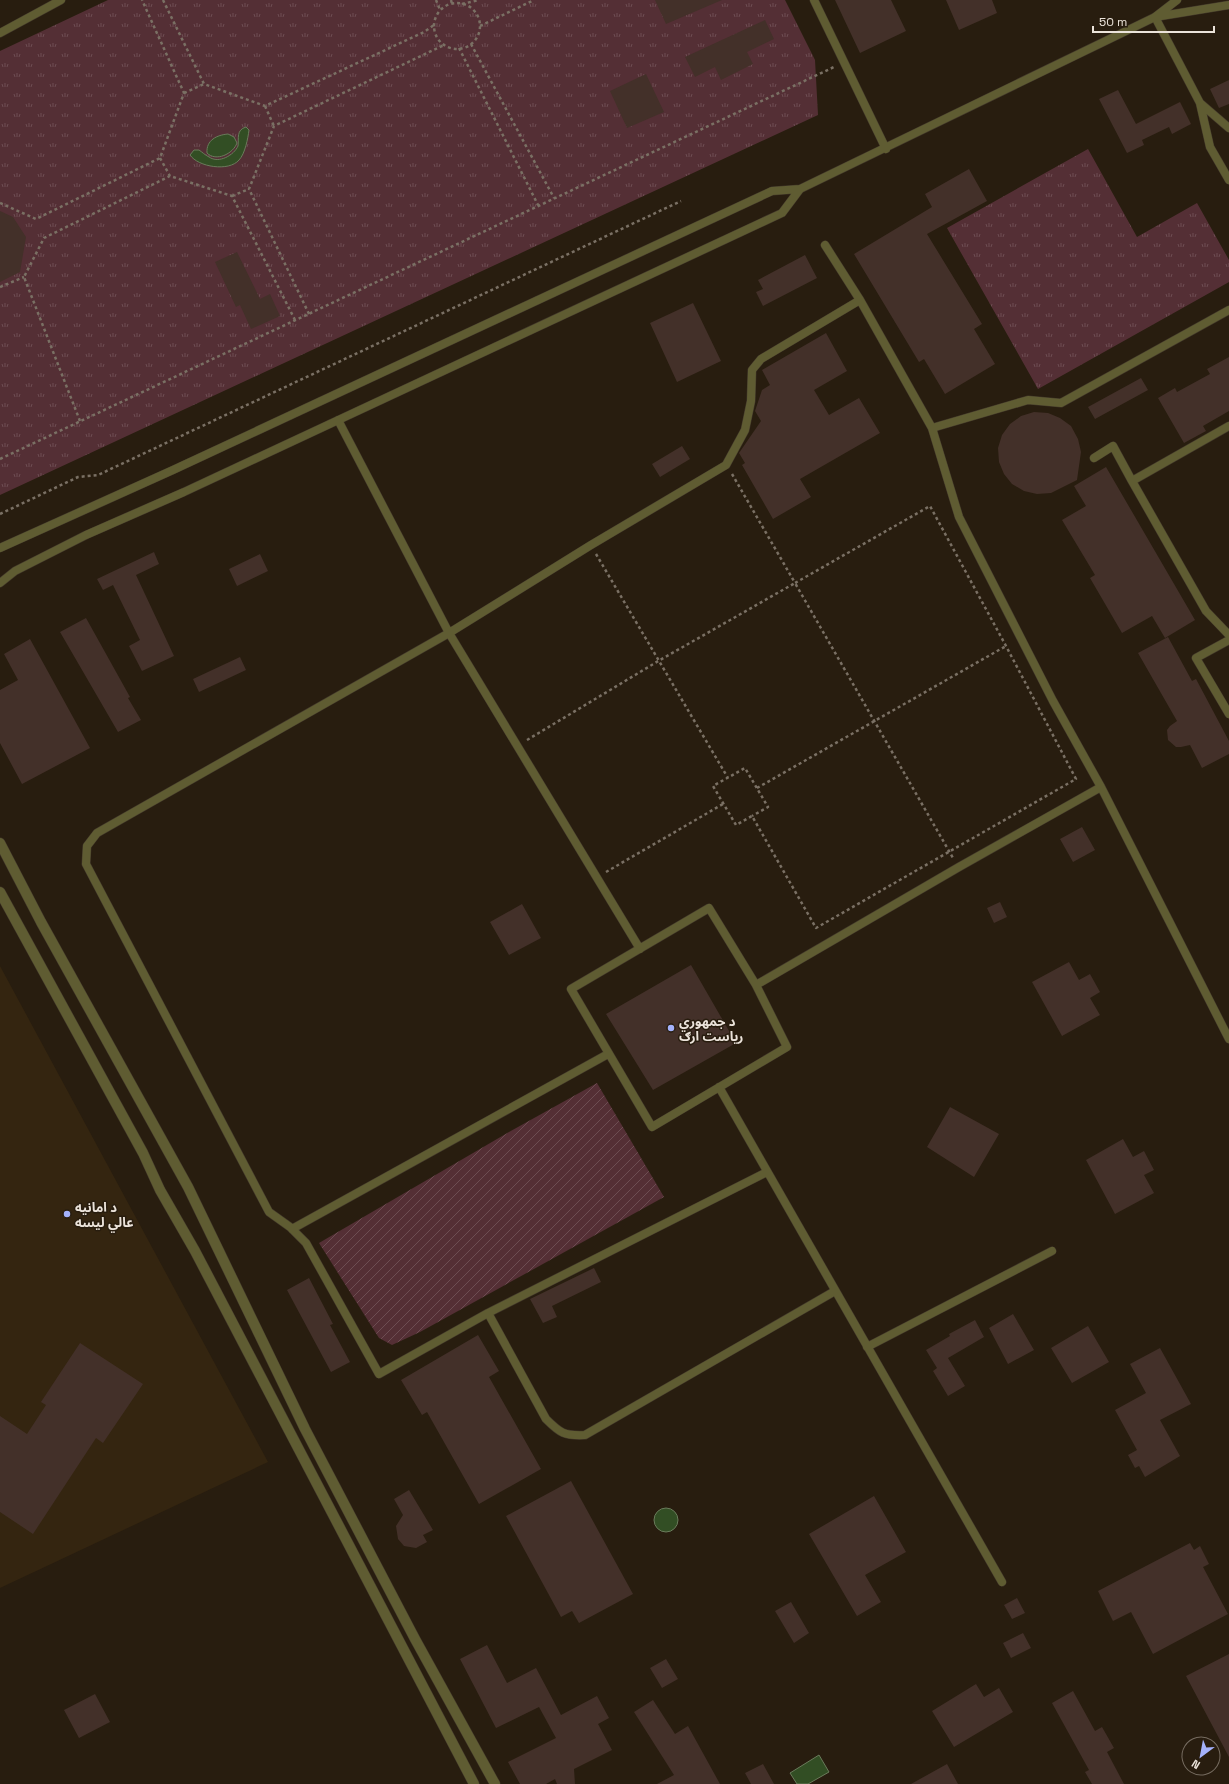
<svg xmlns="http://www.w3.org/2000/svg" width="1229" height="1784" font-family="'Space Grotesk','Noto Sans Arabic',sans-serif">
  <defs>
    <pattern id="grass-tufts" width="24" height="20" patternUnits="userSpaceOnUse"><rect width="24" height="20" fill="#542f35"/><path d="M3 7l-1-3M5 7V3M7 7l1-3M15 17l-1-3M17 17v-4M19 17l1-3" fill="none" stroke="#6d4d52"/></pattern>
    <pattern id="garden-furrows" width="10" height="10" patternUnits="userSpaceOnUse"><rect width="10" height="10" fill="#542f35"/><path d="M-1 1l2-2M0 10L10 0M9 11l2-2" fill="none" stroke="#6d4d52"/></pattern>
  </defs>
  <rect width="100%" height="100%" fill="#281d0f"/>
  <!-- built -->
  <path fill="#342510" d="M0 966 268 1462 0 1588Z"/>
  <!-- grass -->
  <path fill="url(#grass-tufts)" d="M108 0H785L815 60 818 115 0 495V51Z
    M1088 149 1137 237 1197 203 1229 260V282L1038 389 947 228Z"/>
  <!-- garden -->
  <path fill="url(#garden-furrows)" d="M597 1083 664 1197 420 1332 392 1345 379 1338 319 1243 509 1132Z"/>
  <!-- water -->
  <path fill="#324e24" stroke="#6a7b5b" d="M246 127 249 130C248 138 245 154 239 160 229 172 198 167 190 155L194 150H199C202 152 205 155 209 157 219 164 234 155 238 146 239 138 236 130 246 127Z
    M228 134 234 137 237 143C233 154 216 162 207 153 206 140 217 135 228 134Z
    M654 1520a12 12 0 1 1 24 0a12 12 0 1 1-24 0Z
    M819 1755 829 1772 808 1784H797L790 1773Z"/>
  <!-- building -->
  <path fill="#433029" d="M655 0H722L666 24Z
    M835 0H891L906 31 860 53Z
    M946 0H992L997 13 959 30Z
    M765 20 774 39 747 52 753 64 721 80 715 67 695 77 685 57Z
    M646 74 664 112 627 128 610 91Z
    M1229 80V104L1219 108 1210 89Z
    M1118 90 1136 124 1180 102 1191 124 1172 134 1169 127 1142 140 1144 145 1127 153 1099 99Z
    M969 169 987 201 927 234 982 324 974 329 995 364 945 394 924 359 919 362 854 254 932 207 925 194Z
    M0 211 13 217 26 237 20 272 0 282Z
    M237 252 260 299 270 294 280 316 251 329 240 305 236 307 215 262Z
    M805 255 817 278 763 306 756 292 763 289 758 280Z
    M693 303 721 361 677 382 650 323Z
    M826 333 847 371 814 390 829 415 859 398 880 433 800 479 811 497 773 519 742 465 745 463 739 453 761 421 755 411 762 390 770 385 762 370Z
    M1229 357V411L1203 426 1206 431 1184 443 1158 398 1175 388 1177 392 1210 374 1207 369Z
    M1141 378 1148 390 1095 419 1088 407Z
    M1034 412 1048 413 1060 418 1071 426 1078 439 1081 452 1077 480 1051 493 1037 494 1024 491 1012 484 1004 474 999 462 998 448 1002 435 1010 424 1021 416Z
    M682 446 690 459 660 477 652 464Z
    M1106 467 1195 620 1165 638 1152 616 1122 633 1090 578 1095 575 1062 520 1086 506 1074 486Z
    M154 552 159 564 136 575 174 656 142 671 129 646 140 640 113 585 103 590 97 579Z
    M260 554 268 571 237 586 229 569Z
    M86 618 130 697 128 698 141 720 118 732 60 632Z
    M1168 637 1192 681 1196 679 1229 741V754L1202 768 1190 745 1181 747H1176L1168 740 1167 730 1170 726 1177 721 1138 653Z
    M30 639 90 748 22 784 0 743V690L18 680 4 654Z
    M240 657 246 670 199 692 193 679Z
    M1082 827 1095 850 1073 862 1060 839Z
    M1000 902 1007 917 994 923 987 908Z
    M522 904 541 938 509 955 490 922Z
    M1069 962 1079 980 1090 974 1100 992 1090 998 1100 1015 1062 1036 1032 982Z
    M691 965 736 1043 653 1090 606 1014Z
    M950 1107 999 1134 974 1177 927 1147Z
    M1123 1139 1133 1157 1144 1151 1154 1170 1144 1175 1154 1193 1115 1214 1086 1160Z
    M594 1268 601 1282 552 1306 557 1317 543 1323 530 1299Z
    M309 1278 333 1324 330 1325 350 1362 331 1372 287 1290Z
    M1013 1314 1034 1350 1008 1364 989 1328Z
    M975 1320 984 1337 948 1358 965 1386 948 1396 933 1371 937 1368 926 1350 950 1336 949 1334Z
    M1088 1326 1109 1362 1072 1383 1051 1348Z
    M478 1335 499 1371 489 1377 541 1469 479 1504 427 1412 422 1415 401 1380Z
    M80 1343 143 1384 103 1443 96 1438 33 1534 0 1512V1416L27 1434 46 1405 41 1402Z
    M1160 1348 1191 1404 1160 1420 1180 1456 1145 1477 1139 1466 1135 1468 1128 1455 1137 1450 1115 1410 1146 1393 1130 1364Z
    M571 1481 633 1594 579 1623 572 1611 561 1617 506 1516Z
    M409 1490 433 1530 423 1535 427 1542 416 1548 404 1546 398 1539 396 1526 403 1515 394 1499Z
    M874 1496 906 1552 865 1575 881 1602 857 1616 809 1534Z
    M1190 1543 1194 1550 1200 1546 1209 1564 1203 1567 1228 1614 1153 1654 1131 1612 1113 1621 1098 1591Z
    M1017 1598 1025 1613 1012 1619 1004 1605Z
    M791 1602 809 1633 794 1643 775 1611Z
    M1023 1633 1031 1648 1011 1658 1003 1643Z
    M487 1645 507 1683 536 1668 561 1715 597 1696 609 1718 598 1724 612 1750 574 1769 575 1784H557L555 1779 546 1784H520L508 1762 556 1738 539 1707 496 1728 460 1659Z
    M1229 1654V1757L1186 1676Z
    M666 1659 678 1679 662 1688 650 1668Z
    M976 1684 984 1697 999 1688 1013 1712 954 1747 932 1711Z
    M1073 1691 1095 1731 1102 1727 1114 1748 1107 1752 1124 1784H1092L1085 1772 1089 1770 1052 1703Z
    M95 1694 110 1722 79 1738 64 1710Z
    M653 1700 675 1734 688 1726 720 1784H657L674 1775 634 1712Z
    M763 1764 774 1784H751L745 1773Z
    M947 1764 958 1784H911Z"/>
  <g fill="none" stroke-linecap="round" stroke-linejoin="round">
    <!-- lane casing -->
    <g stroke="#43392b" stroke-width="9">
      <path id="lane" d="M814 0 886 149
        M1155 17 1200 103 1210 147 1229 180
        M1155 17 1229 5
        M0 33 61 0
        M1200 103 1229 128
        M825 245 860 300 932 428 959 517 1053 701 1101 787 1229 1039
        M338 420 449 633 640 949
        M1229 426 1132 481 1206 611 1229 635
        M932 428 1028 400 1061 403 1229 310
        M1094 458 1113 446 1132 481
        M0 548 173 470 772 191 800 189 1155 17 1177 0
        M0 583 15 571 86 535 184 492 782 213 800 189
        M1229 640 1196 658 1229 714
        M709 908 756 985 787 1047 652 1127 571 989Z
        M756 985 959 867 1101 787
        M719 1087 1002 1582
        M292 1229 608 1054
        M835 1291 585 1435C564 1436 560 1433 546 1419L488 1313 379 1374 306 1243 290 1227 269 1212 86 864 87 846 97 833 449 633 591 545 726 465 745 430 751 401 752 370 761 359 860 300
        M488 1313 767 1172
        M867 1347 1052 1251"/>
    </g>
    <!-- street casing -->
    <g stroke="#43392b" stroke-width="11">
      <path id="street" d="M0 843 41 922 188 1187 305 1429 415 1639 495 1784
        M0 892 143 1153 160 1190 195 1251 474 1784"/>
    </g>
    <!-- path -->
    <path stroke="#7a7064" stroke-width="2.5" stroke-dasharray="3 3" stroke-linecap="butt" d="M163 0 204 84 265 106 424 32 434 25
      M436 0 440 10
      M451 0 452 4
      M434 26a23 23 0 1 1 46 0a23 23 0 1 1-46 0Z
      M462 4 479 0
      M480 26 534 0
      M471 44 554 198
      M459 48 538 205
      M184 93 204 84
      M265 106 274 126
      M160 158 170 176
      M232 196 249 189
      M0 203 36 219 160 158 184 93 142 0
      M0 287 24 277
      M309 314 249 189 274 126 444 45
      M80 421 24 277 44 238 170 176 232 196 295 320
      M0 459 834 67
      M732 474 795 583 930 506 1006 646 1076 779 816 928 752 816 736 825 713 786 745 768 768 807 752 816
      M0 514 78 477 98 475 681 201
      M596 554 728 778
      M527 740 660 660 795 583 953 858
      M757 788 1006 646
      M606 872 723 804"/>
    <!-- lane -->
    <use href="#lane" stroke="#5f5c32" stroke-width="8"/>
    <!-- street -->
    <use href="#street" stroke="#5f5c32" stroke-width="10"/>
  </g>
  <!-- markers -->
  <g fill="#a4b2fc" stroke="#281d0f" stroke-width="1.5">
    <circle cx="671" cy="1028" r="4"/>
    <circle cx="67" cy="1214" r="4"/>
  </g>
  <g text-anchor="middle" stroke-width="3" stroke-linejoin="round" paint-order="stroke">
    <!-- poi labels -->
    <g font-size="13" font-weight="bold" fill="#ebe3da" stroke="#281d0f" text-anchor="start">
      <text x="679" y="1026">د جمهوري<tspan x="679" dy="15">ریاست ارګ</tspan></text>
      <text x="75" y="1212">د امانیه<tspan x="75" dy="15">عالي لیسه</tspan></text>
    </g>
  </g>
  <!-- north arrow -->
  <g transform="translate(1201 1756) rotate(212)"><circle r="19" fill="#281d0f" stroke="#766c60"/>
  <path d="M0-3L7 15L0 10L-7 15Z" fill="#a4b2fc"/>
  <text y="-6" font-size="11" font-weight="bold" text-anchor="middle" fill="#ebe3da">N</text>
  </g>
  <!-- scale -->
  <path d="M1093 26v6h121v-6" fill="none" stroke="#ebe3da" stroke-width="2"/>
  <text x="1099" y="26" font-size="12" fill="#ebe3da" stroke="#281d0f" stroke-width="3" paint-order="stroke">50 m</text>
</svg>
